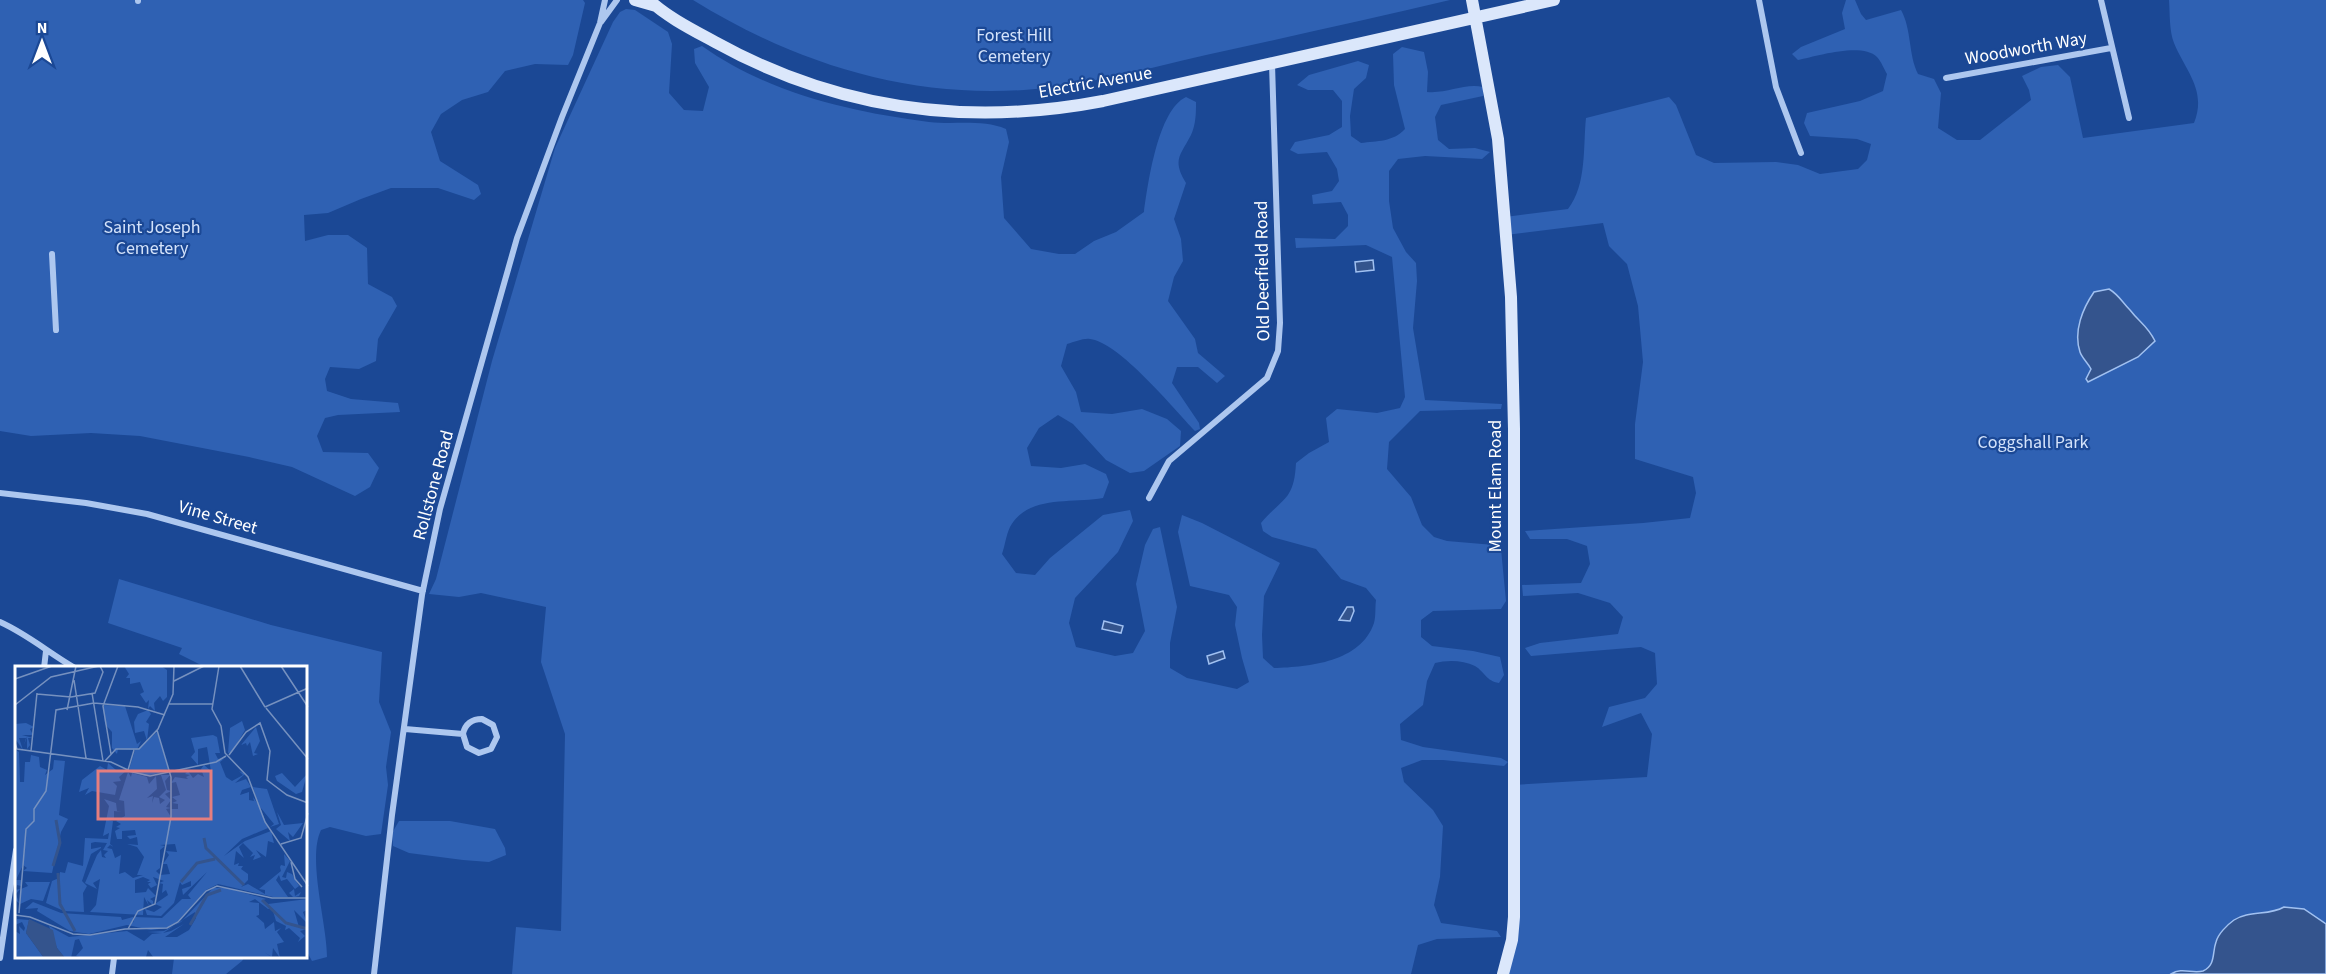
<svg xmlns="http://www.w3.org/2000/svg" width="2326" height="974" font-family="'Source Sans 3',sans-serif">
  <rect width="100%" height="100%" fill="#1b4895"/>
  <!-- green -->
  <path fill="#2f61b3" d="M0 0H583L585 3 573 55 568 65 535 64 505 71 488 92 462 100 441 114 431 132 440 161 478 185 481 194 474 200 438 188H391L361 199 328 213 304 215 305 241 328 235H348L367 248 368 284 392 297 397 306 378 339 376 361 359 369 330 367 325 379 327 391 351 399 398 403 400 412 338 415 325 418 317 436 323 452 368 453 379 468 370 487 355 496 292 467 249 457 140 436 91 433 31 436 0 431Z
    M693 0H1450C1369 19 1288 37 1206 55 1146 69 1085 86 1024 90 905 98 793 62 693 0Z
    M1846 0H1855L1861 14 1866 20 1901 10C1912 30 1908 54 1918 74L1934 79 1941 93 1938 128 1957 140H1980L2031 100 2029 90 2022 76 2041 67 2058 65 2070 77 2083 138 2194 123C2207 90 2186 72 2174 43 2169 31 2170 13 2169 0H2326V974H1503L1512 940 1513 785 1647 777 1652 734 1641 713 1602 727 1609 707 1645 698 1657 684 1655 653 1641 647 1531 656 1525 648 1540 643 1618 634 1623 617 1610 603 1578 593 1523 596 1522 585 1581 583 1590 564 1587 546 1567 539H1530L1525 531 1643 523 1690 518 1696 493 1693 477 1635 459V424L1643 362 1638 306 1627 264 1609 246 1603 223 1506 235 1505 217 1568 209C1587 185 1583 146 1586 118L1669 97 1676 105 1696 155 1714 163 1776 162 1798 165 1820 174 1858 169 1867 160 1871 144 1857 139 1810 136 1804 123 1807 113 1860 101 1883 91 1887 74C1884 69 1881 61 1877 57 1862 42 1817 56 1798 60L1792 54 1801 47 1845 29 1842 13Z
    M626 9 635 10 668 32 672 44 669 93 684 110 703 111 709 87 695 63 694 49 702 46C768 93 850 112 929 122 955 125 982 119 1006 129L1009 142 1001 177 1004 218 1031 249 1059 254H1075L1094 241 1116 232 1144 212C1148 183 1158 110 1186 97L1196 102C1196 113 1196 124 1191 135 1180 156 1172 160 1186 183L1174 219 1181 239 1183 261 1174 277 1168 301 1195 339 1198 353 1225 376 1217 383 1198 367H1177L1172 383 1199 423 1200 429 1195 431C1174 409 1119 342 1090 339 1083 338 1075 342 1067 344L1061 366 1076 392 1081 412 1112 414 1142 409 1167 419 1181 431 1180 446 1144 471 1130 473 1106 460 1073 424 1058 415 1039 428 1027 448 1031 466 1061 468 1085 464 1106 474 1109 482 1103 498C1072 504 1028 494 1010 527 1006 535 1005 546 1002 554L1016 573 1035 575 1050 558 1103 515 1130 510 1133 521 1118 552 1075 598 1069 623 1076 647 1115 656 1133 653 1145 631 1136 584 1145 545 1153 529 1160 527 1177 607 1170 643V668L1187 678 1237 689 1249 682 1242 658 1235 625 1237 607 1229 595 1190 586 1178 532 1182 515 1202 523 1280 563 1264 596 1262 635 1263 658 1274 668C1309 667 1361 662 1374 623 1376 616 1375 607 1376 600L1366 588 1341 579 1316 549 1272 537 1263 531 1261 523C1283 497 1294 501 1296 463L1309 453 1329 442 1326 418 1337 409 1377 413 1400 408 1405 397 1392 257 1366 245 1296 248 1295 238 1335 239 1348 226V215L1341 202 1313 204 1312 195 1332 191 1339 181 1337 169 1327 152 1298 154 1290 150 1295 142 1329 135 1342 127V101L1333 90H1308L1297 85 1309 75 1358 61 1369 65 1366 78 1354 89 1350 116 1351 136 1361 143C1377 141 1393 142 1405 129L1394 85 1393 54 1402 47 1424 52 1428 72 1427 92C1447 94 1464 83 1483 87V96L1441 105 1435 117 1438 140 1449 149 1475 148 1490 152 1482 159 1425 156 1398 159 1389 171V201L1393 228 1406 252 1416 263 1417 281 1413 328 1425 400 1502 404 1501 409 1420 411 1389 442 1387 469 1411 497 1422 525 1434 537 1447 541 1494 545 1501 549 1506 601 1501 609 1433 611 1421 620V637L1432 646 1473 651 1500 657 1504 675 1499 683C1486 681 1485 672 1475 666 1463 660 1447 660 1435 663L1427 681 1423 705 1400 724 1401 740 1423 747 1501 758 1508 762 1504 766 1443 760H1422L1401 768 1404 782 1433 810 1443 826 1440 877 1434 905 1441 923 1497 931 1501 937 1437 939 1418 945 1411 974H512L516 927 561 931 565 734 541 662 546 607 481 593 459 597 429 594 436 579 492 361 555 148 613 22 620 12Z
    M119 579 271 625 382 652 379 702 391 732 386 767 388 785 381 834 366 836 330 827 321 830C307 859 327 923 327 957L312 961 306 950V668H207L179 654 182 648 108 623Z
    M399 821H450L495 829 505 848 506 855 489 862 463 860 409 853 393 846 392 833Z
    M174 958H244L242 961 226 974H172Z"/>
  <!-- water -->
  <path fill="#34548d" stroke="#a1c1f1" stroke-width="1.5" d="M1373 260 1374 270 1356 272 1355 262Z
    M2109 289C2119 295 2122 302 2130 310 2140 323 2147 325 2155 341L2138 357 2088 382 2086 379 2091 369C2088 363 2082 358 2080 352 2073 331 2083 308 2094 292Z
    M1347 607H1353L1354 611 1350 621 1339 620Z
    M1104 621 1123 626 1121 633 1102 629Z
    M1223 651 1225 658 1209 664 1207 656Z
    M2284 907 2304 909 2326 924V974H2171C2182 967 2192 974 2203 971 2216 965 2212 953 2216 942 2218 934 2227 925 2234 920 2249 910 2269 916 2284 907Z"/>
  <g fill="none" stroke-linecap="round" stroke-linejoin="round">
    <!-- minor -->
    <path stroke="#adc7ef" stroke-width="6" d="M138 0V1
      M1759 0 1776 87 1801 153
      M2101 0 2129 118
      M601 22 617 0
      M1946 78 2111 48
      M52 254 56 330
      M0 493 86 503 147 514 423 591
      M1149 498 1169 461 1267 378 1278 351 1280 323 1272 64
      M0 622C27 634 49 653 75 668
      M44 668 46 651
      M405 729 463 734 467 747 479 753 491 749 497 737 493 725 482 719C472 719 465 724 463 734
      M0 958 16 850
      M112 974 114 958
      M374 974 392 815 422 595 440 509 517 238 562 117 600 23 605 0"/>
    <!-- secondary -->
    <path stroke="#dbe7fb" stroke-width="12" d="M635 0 656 6
      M649 0C667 17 693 30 715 42 836 109 967 127 1103 101L1554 0
      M1472 0 1498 139 1511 297 1514 429V917L1512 940 1503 974"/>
  </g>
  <g text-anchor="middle" stroke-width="4.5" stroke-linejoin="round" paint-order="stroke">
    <!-- park labels -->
    <g font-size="18" fill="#d4e3fb" stroke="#1b4895">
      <text x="1014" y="41">Forest Hill<tspan x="1014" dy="21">Cemetery</tspan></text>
      <text x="152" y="233">Saint Joseph<tspan x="152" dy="21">Cemetery</tspan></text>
      <text x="2033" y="448">Coggshall Park</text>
    </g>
    <!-- street labels -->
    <g font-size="18" fill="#fff" stroke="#1b4895">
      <text transform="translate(2026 48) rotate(-10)" y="6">Woodworth Way</text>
      <text transform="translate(1095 82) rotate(-10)" y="6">Electric Avenue</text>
      <text transform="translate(1262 271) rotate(-91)" y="6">Old Deerfield Road</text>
      <text transform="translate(433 485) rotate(-75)" y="6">Rollstone Road</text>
      <text transform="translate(1495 486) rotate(-90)" y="6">Mount Elam Road</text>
      <text transform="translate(218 517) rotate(16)" y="6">Vine Street</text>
    </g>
  </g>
  <!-- overview -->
  <g transform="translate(15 666)">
    <rect width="292" height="292" fill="#1b4895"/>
    <path d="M109 0H146L152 4V31L148 35 145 30 139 37 140 45 135 40 133 43 134 34 131 37 125 28 129 26 125 16 115 18V12H111L114 8ZM88 39 110 40 122 78 126 75 122 84 142 66 154 105 130 110 114 104 120 84 103 83 102 88 97 82V66L90 58ZM133 44 136 48 131 56 134 58 132 75 129 65 120 67 119 56 123 48ZM227 55 230 64 217 86 213 87 215 62ZM11 57 19 61 15 63 18 69H7L18 72H13L15 79 12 83V71L9 79 11 72H4L8 84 1 74 0 58ZM241 61 245 75 239 87 243 88 238 90 235 76 232 80 231 77 226 79ZM198 69 202 71 205 87H200L203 93 207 92 203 95 209 93 205 96 211 111 217 115 228 109 224 105 230 108 220 117 231 113 236 121 227 124 225 129 234 126V134L239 135 238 131 243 138 238 121 252 123 264 158 255 161 259 158 245 141 253 162 227 173 209 190 230 175 256 165 259 177 253 175 251 191 241 184 246 191 238 194 240 189 235 191 238 187 228 177 224 181 229 192 221 185 219 199 224 197 223 200H228L226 203 233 208V214L226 221 233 218 250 228V224L244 223 266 205 265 201 266 199 270 200 269 188 275 195 267 211 271 212 272 206 277 208 284 220 280 223 272 213 266 215 264 209 261 214 273 231H278L274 227 279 223 280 230 286 226 284 230 280 231H258L203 218 191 224 165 254 152 262 136 264 112 259 74 268 55 265 22 245 23 242 10 243 18 236 46 247 106 251 107 254 118 251V257L120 251 147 252 167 233H176L173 229 192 206 168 229 167 223 176 220V215L167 219 165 216 159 237 146 250 132 249 130 243 139 246 147 241 140 238 153 229 151 224 147 227 148 218 144 217 149 215 138 211 142 219 136 222 133 218 136 216H132L135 214 128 211 120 214V227L131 226 133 222 141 230 135 233 138 235V239L132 234 134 240 129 231 128 249 75 246 81 239 85 213 78 217 82 223 70 217 82 189 86 184 87 191 91 192 89 189 93 185 88 184 92 177 80 176 76 177V183L86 181V182L76 188 67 215 72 220 68 227 69 246 49 245 31 237 37 215 44 212 45 206 50 207 53 196 68 200 70 172 93 173 94 167 88 170 94 140 89 133 101 137 102 145 107 146 99 145V152L93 154 98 155 95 178 99 181 95 179 92 182 97 183 100 192 106 189 104 208 110 206 118 212 128 209H122L129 191 122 181 112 178 123 179 122 171 115 173 112 170 121 169 120 164 107 165V173H102L100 165 105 162 101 161 106 158 101 155 110 150 109 135 104 134 113 106 116 111 117 107 132 111 134 118 141 110 142 123 132 132 138 130 137 137 139 131 144 132 145 138 150 134 144 131 151 124 146 109H155L150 115 152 124 156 125 150 128 156 134 151 141 156 142 151 143 156 151V143H163V138L157 137 162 135 157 131 165 129 161 116 156 117 160 111 173 113 171 111 175 109 170 108 173 105 178 112 183 108 189 111 186 103 189 99 196 105 192 81 183 83V99L176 91 180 86 176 72ZM160 178 162 186 151 185 154 189 148 198H152L155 208 145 209 141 205 145 202V184L150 180 145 179ZM0 83 4 86 5 116H9L10 96H15L16 89 24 91 25 101 32 104 30 109 38 103 39 94 50 95 44 149 53 153 46 166 37 207 8 205 12 202 8 199 1 214H6V220L2 219 0 224 5 223 1 228 4 237 0 234ZM93 97 101 104 111 105 104 111 106 115 98 116 102 120 100 129 77 125 70 129 74 122 64 126 67 114 85 100 92 104ZM267 107 280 121 292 108 287 126 281 128 262 115 260 110ZM262 146 269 159 288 157 278 171 273 166 275 175 261 163 266 159ZM10 216H35L28 235 16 233 5 238 6 223 13 220ZM198 222H212L251 233 248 234 253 238 292 233V244L288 246 292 257 279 244 284 261 292 263 285 265 290 270 283 276 285 272 274 262 270 264 271 260 261 255 257 242 253 243 240 233 234 236 244 237V249L241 250 249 257 250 263 259 256 260 265 266 262 262 266 269 276 262 278 265 292 258 282 257 291 249 286 258 292H139L133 284 131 291 125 292H69L61 290 68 282 64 273 60 274 56 292H50L42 282 34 260 54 271 112 265 129 275 137 268 147 267 132 266 149 265 166 256ZM180 246 181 252 174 264 162 271H150L169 258 156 265 148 267ZM2 253 14 254 11 267 29 292 0 290V265L5 268 4 260 9 265 10 262 7 256 0 259Z" fill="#2f61b3" fill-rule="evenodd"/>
    <path d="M14 253 38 264 42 282 50 292H29L11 267Z" fill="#34548d"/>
    <path fill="none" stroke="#34548d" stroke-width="3" d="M189 172 191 182 229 219M38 200 45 177 41 154M43 207 45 238 60 265M166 216 182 197 200 193M247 234 271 257 293 263M175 259 192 229 206 224"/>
    <path fill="none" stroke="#7691bf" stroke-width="1.5" d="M204 0 197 43 206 60 210 87 233 111 250 156 293 220M225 0 250 41M266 0 293 41M0 13 37 0M59 14 71 92M159 15 189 0M77 27 88 95M22 28 56 31 80 27 88 6 85 0M154 38H198M0 39 36 11 84 0M250 41 293 22M251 42 293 93M52 44 61 0M0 77 2 83 96 96 113 104M16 85 22 27M96 88 88 40 103 0M214 89 231 66 245 57 255 85 252 114 272 129 293 137M90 95 101 83H124L143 63 158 28 159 0M113 104 119 84M113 105 135 110 201 96 211 90M266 178 286 172 293 147M276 196 280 213 287 221M4 247 11 163 19 155V143L31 125 41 44 79 37 123 41 150 49M0 249 15 251 58 268 75 269 110 263 152 262 163 256 191 225 202 220 257 232H293M113 263 123 245 140 238 156 151V111L142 64"/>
    <path fill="#e67e7e" fill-opacity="0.15" stroke="#e67e7e" stroke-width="3" d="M83 105H196V153H83Z"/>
    <rect width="292" height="292" fill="none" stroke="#fff" stroke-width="3"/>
  </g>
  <!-- north arrow -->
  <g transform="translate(42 42)" stroke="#1b4895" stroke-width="4.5" paint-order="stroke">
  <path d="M0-4.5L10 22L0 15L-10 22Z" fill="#ffffff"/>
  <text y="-9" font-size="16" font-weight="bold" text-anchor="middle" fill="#ffffff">N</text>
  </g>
</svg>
